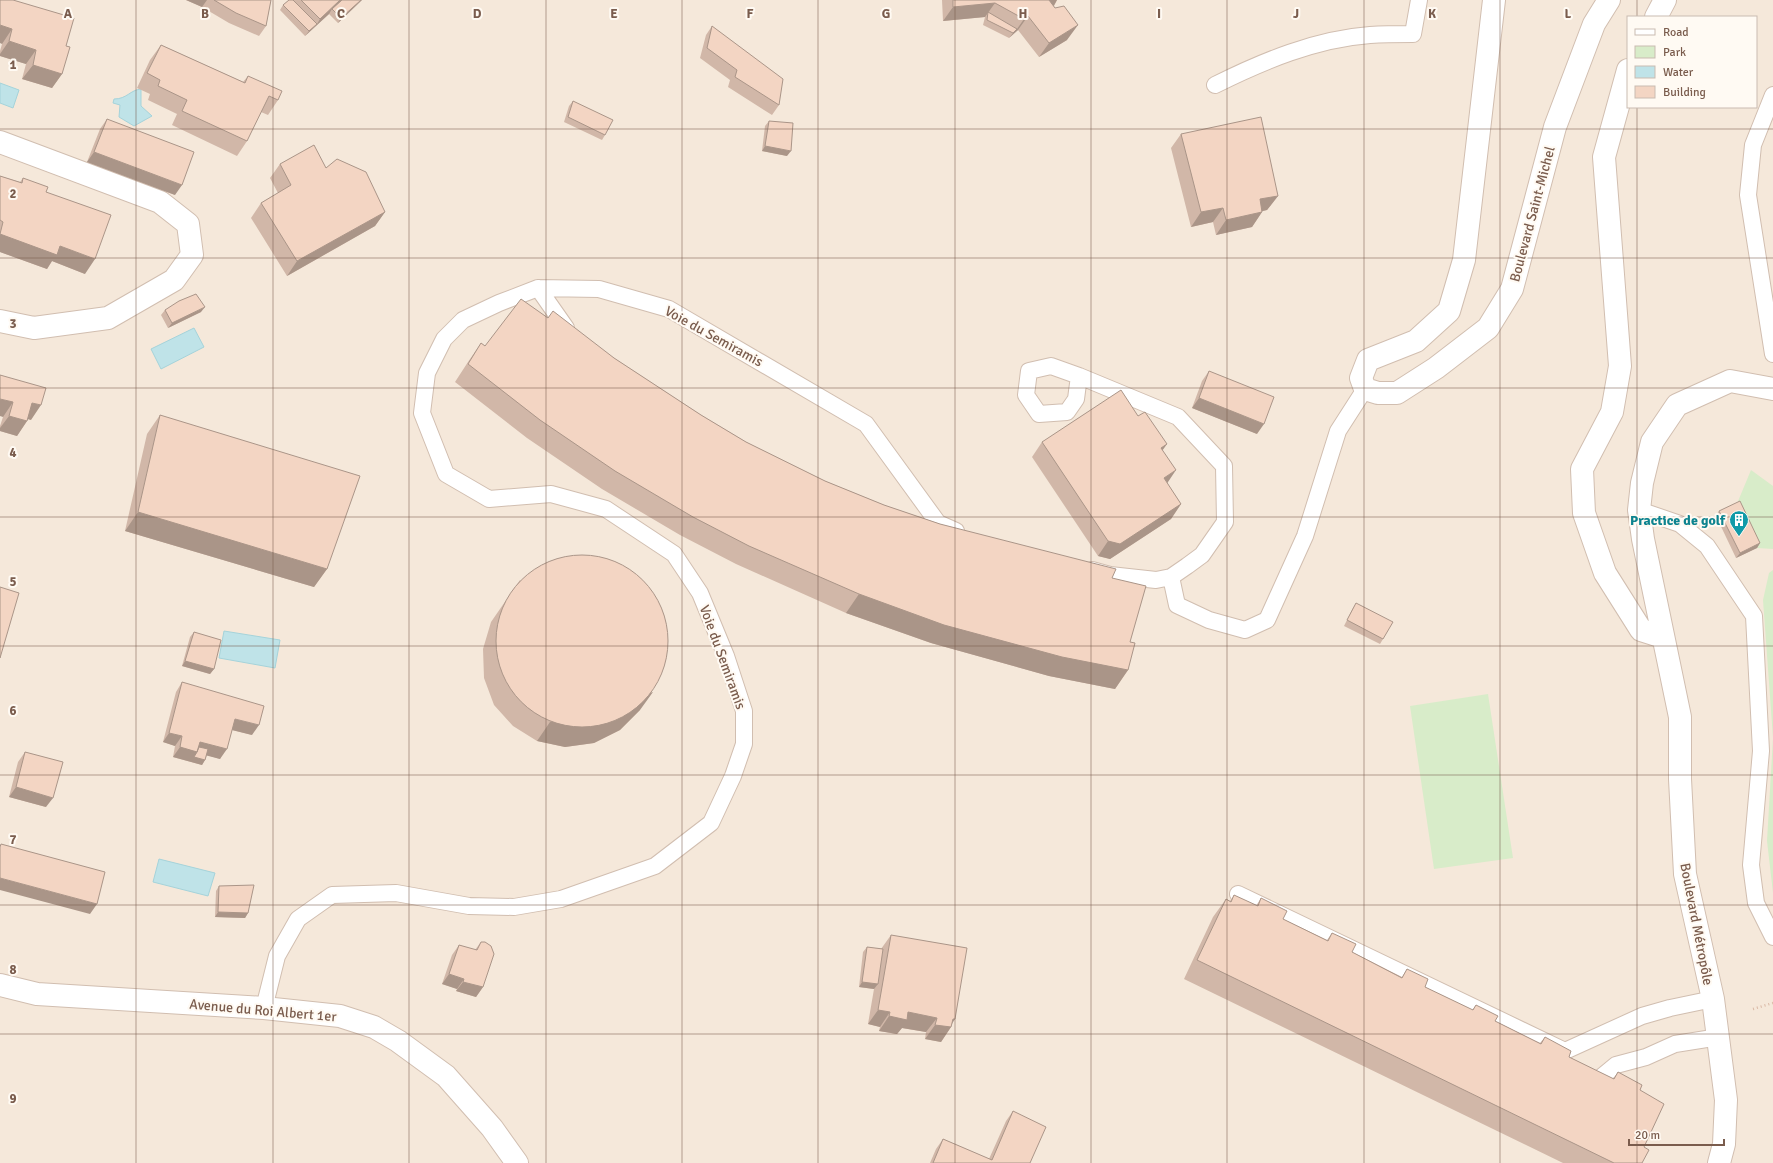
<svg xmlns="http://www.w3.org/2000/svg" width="1773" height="1163" font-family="Signika,sans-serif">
  <rect width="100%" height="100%" fill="#fdf6ec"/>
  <!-- residential -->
  <path fill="#f5e8da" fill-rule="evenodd" d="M0 0H1773V1163H0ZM1628 17H1756V107H1628Z"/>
  <!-- green -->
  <path fill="#d8ecc9" d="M1751 470 1773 486V549L1757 548 1736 506Z
    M1773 570V893L1767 841 1773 738 1763 600 1769 573Z
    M1488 694 1513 858 1434 869 1410 706Z"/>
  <!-- water -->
  <path fill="#bfe3e8" stroke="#a5d3da" d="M0 83 19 90 13 108 0 103Z
    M141 89V106L152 116 134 126 119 117 120 105 113 103 114 99C127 99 130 90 141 89Z
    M194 328 204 347 161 369 151 349Z
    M224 631 280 640 275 668 219 658Z
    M159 859 215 873 208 896 153 882Z"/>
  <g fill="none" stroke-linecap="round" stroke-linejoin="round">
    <!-- service casing -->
    <g stroke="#d1beb0" stroke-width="18">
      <path id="service" d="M1215 85C1263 61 1316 39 1370 35 1385 34 1399 34 1413 34L1419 0
        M1773 95 1753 145 1748 195 1773 354
        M538 288 566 328
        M1079 376 1076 399 1067 412 1039 414 1026 395 1029 371 1051 366 1079 376 1178 417 1224 466 1225 522 1202 555 1187 566 1171 577 1156 580 1110 575 1092 570
        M1639 510 1680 524 1707 546 1754 616 1761 751 1751 865 1756 903 1773 937
        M1171 577 1177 605 1209 620 1245 630 1267 620 1305 536 1338 431 1365 389
        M1238 894 1565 1051 1642 1016 1670 1008 1713 999
        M264 1008 277 956 298 919 332 895 396 893 469 906 514 907 561 899 655 866 711 823 733 776 744 744V711L726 656 700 593 674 554 606 509 551 494 489 499 446 474 422 413 427 373 444 339 463 320 499 303 538 288 599 289 669 309 866 424 938 523 956 531
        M1593 1084 1616 1065 1646 1057 1675 1044 1719 1037"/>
    </g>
    <!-- minor casing -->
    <g stroke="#d1beb0" stroke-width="24">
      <path id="minor" d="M1494 0 1464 260 1449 311 1416 341 1368 360 1361 378 1365 389 1378 393H1397L1436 368 1488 328 1512 289 1555 127 1594 24 1609 0
        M1656 17 1665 0
        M1628 70 1604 157 1620 366 1612 412 1582 469 1584 513 1605 573 1641 630 1663 637
        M0 142 160 202 188 224 192 255 174 280 108 318 34 328 0 321
        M0 985 37 994 264 1008 340 1016 374 1027 398 1041 446 1076 492 1128 517 1163
        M1719 1163 1724 1144 1726 1100 1713 999 1685 874 1680 779V717L1643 539 1639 510 1642 483 1652 442 1677 405 1730 381 1773 389"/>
    </g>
    <!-- path -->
    <path stroke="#d9b8a5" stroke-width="2.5" stroke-dasharray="1 3" stroke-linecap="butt" d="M1753 1009 1773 1003"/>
    <!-- service -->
    <use href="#service" stroke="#fff" stroke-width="16"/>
    <!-- minor -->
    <use href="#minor" stroke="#fff" stroke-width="22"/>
  </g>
  <!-- wall -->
  <path fill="#d1b7a8" d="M0 0 66 46 62 74 52 88 22 79 26 64 0 56V51L2 44Z
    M186 0H271L266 26 259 36 229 23 202 7Z
    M289 0H362L338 23 329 14 305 36 280 10 283 5Z
    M942 0H1057L1054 6 1067 40 1039 57 1018 30 1009 38 983 25 985 17 943 21Z
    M712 26 779 105 772 115 728 87 730 80 700 58 706 35Z
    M161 45 243 82 248 76 278 100 268 115 261 112 247 141 237 156 172 125 177 114 148 100 150 94 137 88 150 60Z
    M573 101 605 135 602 140 564 122 569 106Z
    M107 119 175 195 87 162 100 129Z
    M769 121 787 156 762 151 765 126Z
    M1181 134 1278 196 1267 210 1262 211V212L1252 227 1216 235 1213 222 1191 227 1171 148Z
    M280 164 326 168 385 212 375 226 287 276 251 218 261 203 278 193 270 178Z
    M0 176 20 182 23 178 46 192 85 274 52 261 47 269 0 252Z
    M165 310 201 312 168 328 161 315Z
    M548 318 614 358 701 415 746 442 825 481 884 505 940 524 1112 578 1130 642 1128 670 1115 689 1049 676 931 643 846 613 736 564 680 535 602 489 527 438 455 382 468 362 481 343 485 346Z
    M1209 371 1257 434 1192 408 1202 381Z
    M0 375 31 420 27 419V421L17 436 0 431V426L3 417Z
    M160 415 327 569 314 587 125 531 147 434Z
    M1138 416 1167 444 1162 450 1167 483 1181 504 1171 519 1110 559 1098 556 1032 457 1042 442Z
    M1719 511 1760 543 1757 548 1736 558 1716 516Z
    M520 580 640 710 620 730 594 743 565 747 537 741 513 726 494 705 484 678 483 649 491 622Z
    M1356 603 1383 639 1380 644 1344 626 1353 608Z
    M194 632 214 669 210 674 182 666 190 637Z
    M182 682 252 735 232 730 220 759 207 755 205 760 202 765 173 757 175 746 163 742 176 692Z
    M25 752 46 807 9 797 18 762Z
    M219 886 248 913 245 918 215 917 216 891Z
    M1234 895 1256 906 1261 898 1283 919 1327 940 1332 933 1352 952 1402 977 1407 969 1425 987 1472 1010 1476 1005 1495 1021 1540 1043 1545 1037 1569 1057 1613 1079 1618 1072 1640 1090 1644 1147 1642 1163H1563L1184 979 1213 917 1226 899 1230 901Z
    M891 935 951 1025V1027L941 1042 925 1039 926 1032 902 1028 897 1034 879 1031 880 1027 868 1024 874 989 859 987 863 952 867 947 881 949Z
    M481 942 483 987 476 997 456 991 457 989 442 984 452 955 459 945 475 950Z
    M1013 1111 1030 1163H930L936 1149 943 1139 989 1159 1006 1121Z"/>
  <!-- shaded-wall -->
  <path fill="#aa9588" d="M186 0H207L202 7Z
    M340 0H343L332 9 329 14 305 36 309 31 317 24 320 19Z
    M361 0H362L338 23 341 18Z
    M1049 0H1057L1053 7Z
    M995 3 985 17 943 21 953 7Z
    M1028 16 1018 30 1009 38 1013 33 1017 29 1024 19Z
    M0 25 12 29 2 44 0 43Z
    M1078 25 1067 40 1039 57 1049 43Z
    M9 41 36 50 26 64 0 56V54Z
    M33 65 62 74 52 88 22 79Z
    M765 146 791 151 787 156 762 151Z
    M94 152 182 185 175 195 87 162Z
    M1278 196 1267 210 1250 214 1260 199Z
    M1223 208 1213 222 1191 227 1201 212Z
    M385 212 375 226 287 276 297 261Z
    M1262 212 1252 227 1216 235 1226 220Z
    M0 234 60 246 95 259 85 274 52 261 47 269 0 252Z
    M205 307 201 312 168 328 172 323Z
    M1199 398 1264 424 1257 434 1192 408Z
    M0 399 13 402 3 417 0 416Z
    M32 403 41 405 31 420 22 417Z
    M9 416 27 421 17 436 0 431V428Z
    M1167 444 1157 458 1161 448Z
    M1176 470 1166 485 1164 478Z
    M1181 504 1171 519 1110 559 1098 556 1108 541Z
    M138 512 327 569 314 587 125 531Z
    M1760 543 1757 548 1736 558 1740 553Z
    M859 594 1128 670 1115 689 1049 676 931 643 846 613Z
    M185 661 214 669 210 674 182 666Z
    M653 692 640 710 620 730 594 743 565 747 537 741 550 722Z
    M235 719 259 725 252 735 228 729Z
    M169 733 182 736 175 746 163 742Z
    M200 742 227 749 220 759 197 753 205 760 202 765 173 757 180 747Z
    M16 787 53 798 46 807 9 797Z
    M0 878 97 904 90 914 0 890Z
    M218 912 248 913 245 918 215 917Z
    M449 974 464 979 457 989 442 984Z
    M463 982 483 987 476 997 456 991Z
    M862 982 878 984 874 989 859 987Z
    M878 1010 890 1012 880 1027 868 1024Z
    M908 1012 937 1018 926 1032 902 1028 897 1034 879 1031 889 1016Z
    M953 1019H955L950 1027H951L941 1042 925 1039 935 1025Z"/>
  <!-- building -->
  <path fill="#f3d5c3" stroke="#aa9588" d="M0 0H13L74 18 66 46 70 47 62 74 33 65 36 50 9 41 12 29 0 25Z
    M214 0H271L266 26 236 13Z
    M289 0H293L317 24 309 31 283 5Z
    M301 0H340L320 19Z
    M342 0H361L341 18 332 9Z
    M953 0H1049L1055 8 1064 6 1078 25 1049 43 1028 16 1024 19 995 3 953 7Z
    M988 12 1017 29 1013 33 987 20Z
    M712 26 783 79 779 105 735 77 737 70 707 48Z
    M161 45 245 83 248 76 282 91 278 100 269 96 247 141 182 111 187 100 158 86 160 80 147 73Z
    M573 101 613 120 605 135 568 117Z
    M1261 117 1278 196 1260 199 1262 212 1226 220 1223 208 1201 212 1181 134Z
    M107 119 194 152 182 185 94 152Z
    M769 121 793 123 791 151 765 146Z
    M314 145 326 168 337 159 366 172 385 212 297 261 261 203 291 185 280 164Z
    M0 176 22 183 23 178 48 187 46 192 111 215 95 259 60 246 57 255 0 234 3 222 0 220Z
    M196 294 205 307 172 323 165 310 179 301Z
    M521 299 548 318 553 311 614 358 701 415 746 442 825 481 884 505 940 524 1116 569 1112 578 1146 586 1130 642 1135 643 1128 670 1062 657 944 625 859 594 749 546 693 517 615 471 540 420 468 364 481 343 485 346Z
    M1209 371 1274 397 1264 424 1199 398Z
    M0 375 46 388 41 405 32 403 27 421 9 416 13 402 0 399Z
    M1121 390 1138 416 1145 412 1167 444 1161 448 1176 470 1164 478 1181 504 1120 544 1108 541 1042 442Z
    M160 415 360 476 327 569 138 512Z
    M1740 501 1760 543 1740 553 1719 511Z
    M496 641a86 86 0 1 1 172 0a86 86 0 1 1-172 0Z
    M0 587 19 593 0 658Z
    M1356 603 1393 622 1383 639 1347 620Z
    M194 632 221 640 214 669 185 661Z
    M182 682 264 706 259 725 235 719 227 749 200 742 197 752 180 747 182 736 169 733Z
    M199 747 208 749 205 760 194 757 197 752Z
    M25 752 63 762 53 798 16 787Z
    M1 844 105 872 97 904 0 878V847Z
    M254 885 248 913 218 912 219 886Z
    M1234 895 1258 906 1261 898 1287 911 1283 919 1328 941 1332 933 1356 944 1352 952 1402 978 1407 969 1428 979 1425 987 1473 1010 1476 1005 1498 1016 1495 1021 1541 1044 1545 1037 1571 1051 1569 1057 1614 1079 1618 1072 1642 1085 1640 1090 1664 1104 1644 1147 1649 1150 1642 1163H1614L1197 960 1226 899 1231 902Z
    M891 935 967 948 955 1019H953L951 1027 935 1025 937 1018 908 1012 907 1020 889 1016 890 1012 878 1010Z
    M481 942H485L491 946 494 954 483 987 463 982 464 979 449 974 459 945 477 950Z
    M867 947 883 949 878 984 862 982Z
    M1013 1111 1046 1127 1030 1163H933L943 1139 992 1160Z"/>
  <!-- grid -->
  <path fill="none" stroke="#7a5c4d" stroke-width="1" stroke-opacity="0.55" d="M136 0V1163M273 0V1163M409 0V1163M546 0V1163M682 0V1163M818 0V1163M955 0V1163M1091 0V1163M1227 0V1163M1364 0V1163M1500 0V1163M1637 0V17M1637 107V1163M0 129H1773M0 258H1773M0 388H1773M0 517H1773M0 646H1773M0 775H1773M0 905H1773M0 1034H1773"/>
  <!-- icons -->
  <defs>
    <g id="building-pin" transform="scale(1)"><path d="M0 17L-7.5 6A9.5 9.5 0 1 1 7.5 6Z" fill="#0f9aa8" stroke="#fffaf3"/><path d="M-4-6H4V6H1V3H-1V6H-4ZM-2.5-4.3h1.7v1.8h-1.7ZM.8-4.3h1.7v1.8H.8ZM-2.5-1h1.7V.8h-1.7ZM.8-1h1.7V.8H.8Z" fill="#fff"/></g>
  </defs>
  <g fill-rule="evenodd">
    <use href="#building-pin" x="1739" y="520"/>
  </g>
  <g text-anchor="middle" stroke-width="4" stroke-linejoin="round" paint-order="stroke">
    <!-- street labels -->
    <g font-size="14" fill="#7a5c4d" stroke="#fffaf3">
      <text transform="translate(1532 214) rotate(-75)" y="5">Boulevard Saint-Michel</text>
      <text transform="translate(714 336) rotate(29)" y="5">Voie du Semiramis</text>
      <text transform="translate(723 657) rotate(70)" y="5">Voie du Semiramis</text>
      <text transform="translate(1697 924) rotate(79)" y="5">Boulevard Métropôle</text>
      <text transform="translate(263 1010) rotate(5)" y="5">Avenue du Roi Albert 1er</text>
    </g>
    <!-- culture labels -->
    <g font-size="14" font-weight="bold" fill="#0d838f" stroke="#fffaf3" text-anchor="end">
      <text x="1725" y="525">Practice de golf</text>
    </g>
  </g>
  <g font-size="13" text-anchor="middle" font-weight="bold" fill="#7a5c4d" stroke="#fffaf3" stroke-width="4" stroke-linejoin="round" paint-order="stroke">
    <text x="68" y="18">A</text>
    <text x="205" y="18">B</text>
    <text x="341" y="18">C</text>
    <text x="477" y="18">D</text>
    <text x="614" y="18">E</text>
    <text x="750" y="18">F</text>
    <text x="886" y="18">G</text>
    <text x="1023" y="18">H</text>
    <text x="1159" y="18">I</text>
    <text x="1296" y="18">J</text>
    <text x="1432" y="18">K</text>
    <text x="1568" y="18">L</text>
    <text x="13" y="69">1</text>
    <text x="13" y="198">2</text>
    <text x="13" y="328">3</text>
    <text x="13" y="457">4</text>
    <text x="13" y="586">5</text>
    <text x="13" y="715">6</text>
    <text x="13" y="844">7</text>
    <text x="13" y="974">8</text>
    <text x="13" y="1103">9</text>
  </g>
  <!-- legend -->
  <rect x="1627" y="16" width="130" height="92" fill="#fffaf3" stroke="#cabbb1"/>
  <rect x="1635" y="29" width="20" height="6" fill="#ffffff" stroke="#cabbb1"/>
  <text x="1663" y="36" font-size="12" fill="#7a5c4d">Road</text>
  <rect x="1635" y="46" width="20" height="12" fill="#d8ecc9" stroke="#cabbb1"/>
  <text x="1663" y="56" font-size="12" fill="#7a5c4d">Park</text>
  <rect x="1635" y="66" width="20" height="12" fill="#bfe3e8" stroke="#cabbb1"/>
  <text x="1663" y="76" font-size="12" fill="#7a5c4d">Water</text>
  <rect x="1635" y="86" width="20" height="12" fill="#f3d5c3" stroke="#cabbb1"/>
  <text x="1663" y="96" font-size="12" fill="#7a5c4d">Building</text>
  <!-- scale -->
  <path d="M1629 1139v6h95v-6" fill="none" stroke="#7a5c4d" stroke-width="2"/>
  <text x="1635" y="1139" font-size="12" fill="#7a5c4d" stroke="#fffaf3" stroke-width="3" paint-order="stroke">20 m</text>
</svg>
